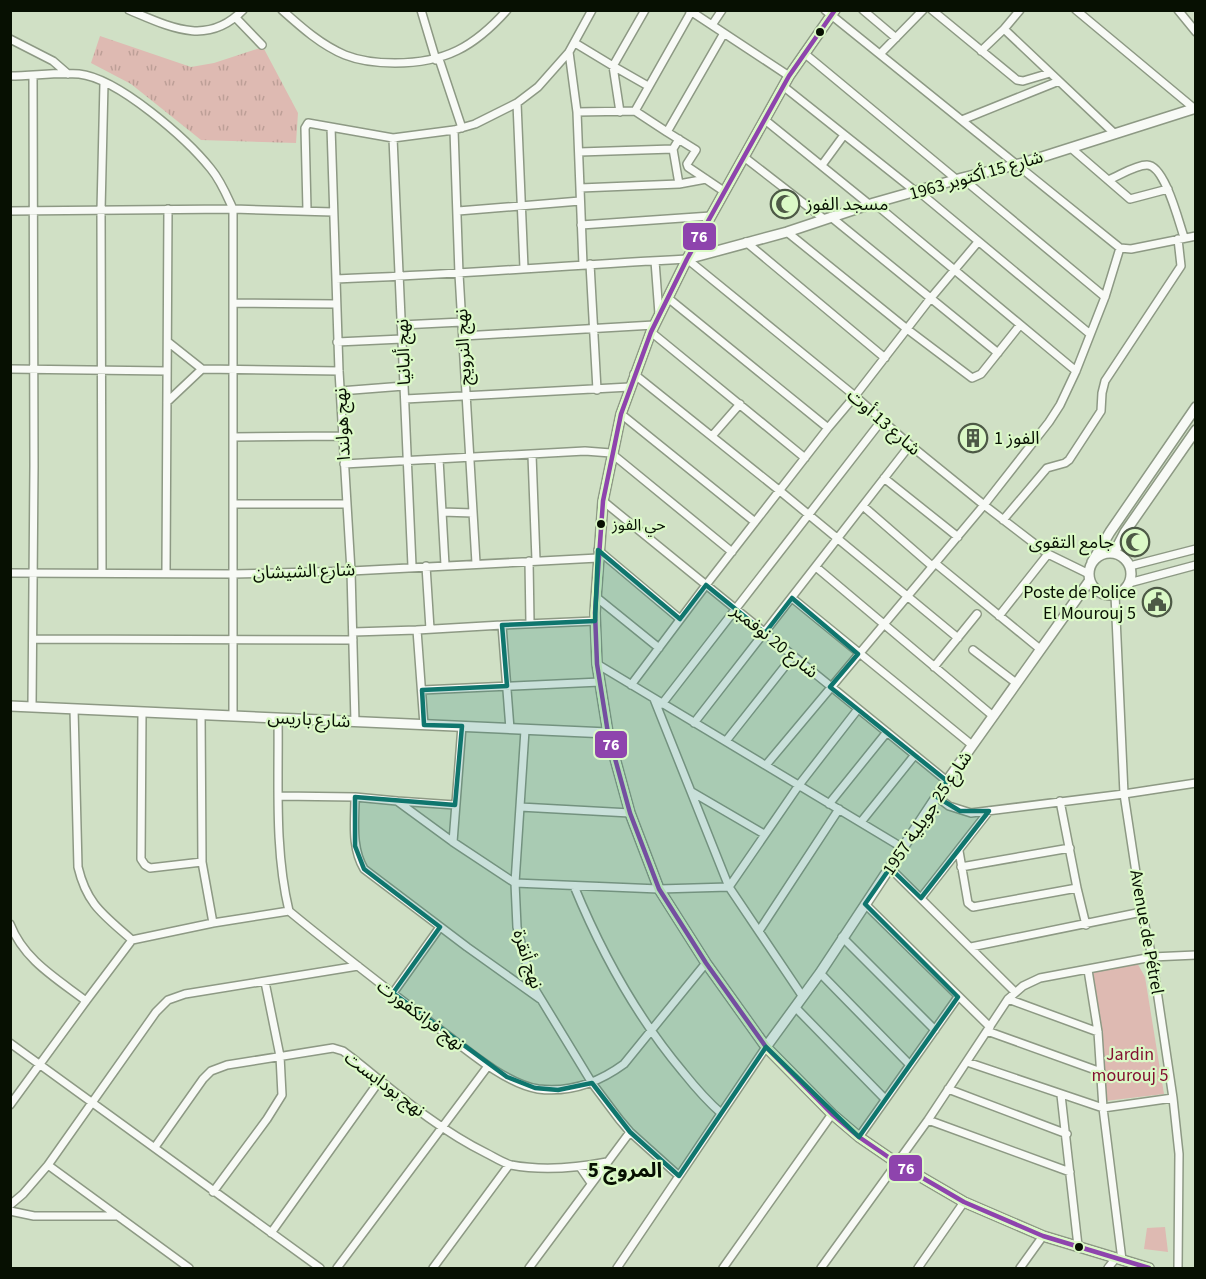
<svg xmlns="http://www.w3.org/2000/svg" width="1206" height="1279" font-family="'Source Sans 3','Noto Sans Arabic',sans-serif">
  <defs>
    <pattern id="park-tufts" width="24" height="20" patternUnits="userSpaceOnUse" patternTransform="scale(1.5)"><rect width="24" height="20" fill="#debab2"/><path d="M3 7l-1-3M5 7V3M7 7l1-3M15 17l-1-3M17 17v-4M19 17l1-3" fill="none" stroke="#bd9f97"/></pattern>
  </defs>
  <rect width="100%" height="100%" fill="#d0e0c5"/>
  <!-- green -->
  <path fill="#debab2" d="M1136 961 1145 977 1164 1094 1105 1101 1092 970Z
    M1165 1227 1168 1252 1144 1249 1147 1228Z"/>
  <!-- park -->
  <path fill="url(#park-tufts)" d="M100 36 191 67 214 63 263 47 298 113 296 143 201 140 131 84 91 63Z"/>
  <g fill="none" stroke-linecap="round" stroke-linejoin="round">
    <!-- minor casing -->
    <g stroke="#8d9984" stroke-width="10">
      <path id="minor" d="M129 10C170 27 207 47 243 10
        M282 10C301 27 321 45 345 55 360 61 379 63 395 63 445 63 474 47 507 10
        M421 10 436 60
        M645 10 613 66 648 86
        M689 10 789 76
        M825 10 1120 248 1131 249 1196 236
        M863 10 896 38
        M932 10 1017 80 1023 81 1050 73
        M1076 10 1196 110
        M1178 10 1196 32
        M236 18 262 45
        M712 25 722 10
        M1004 29 1115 134
        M724 33 667 132 696 150 687 164 688 167 725 192
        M10 39 53 61 68 74
        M575 43 613 66 620 112
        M981 51 1004 29 1020 10
        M569 52 577 112 583 265
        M804 53 956 179
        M881 53 923 10
        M439 59 462 128
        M10 76C33 76 57 72 79 74 118 78 187 139 211 169 221 181 227 196 233 209V715
        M783 86 915 191
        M517 103 524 268
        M577 112 635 111
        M765 120 870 205
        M962 120 1059 81
        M331 127 339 371 351 571 355 722
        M454 130 459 274 476 563
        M667 132 635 111 691 12
        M393 138 412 566
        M1071 148 1130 199 1168 189
        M579 152 673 149
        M744 157 824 219
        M822 165 844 135
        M962 178 1105 297
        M1108 180C1119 176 1135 165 1147 165 1165 165 1179 223 1184 237
        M679 184 673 149 679 139
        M580 188 679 184 706 179
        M918 191 1090 334
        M874 203 1076 371
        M307 210 305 128 308 123 393 138 454 130 475 124 517 103 538 87 569 52 592 10
        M10 211 233 209 333 212
        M458 211 580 201
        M831 217 998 353
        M581 225 711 216
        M787 232 907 329 972 378 981 374 1020 325
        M746 242 885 358
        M655 261 659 314
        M590 264 597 390
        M336 279C453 275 570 265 687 259L855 396 910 445 984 505 1048 554 1089 574
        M668 298 828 428
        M234 303 336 304
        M401 325 462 322
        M651 332 805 458
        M463 336 654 325
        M168 342 202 369 339 371
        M337 342 402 339
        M10 369 167 371
        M634 374 780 491 958 638
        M340 391 404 386
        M405 399 630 387
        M167 402 202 369
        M621 414 755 522
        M712 436 740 404
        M233 437 342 436
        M532 455 536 560
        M439 459 445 565
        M344 464 585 451 611 453 732 552
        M884 478 958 537
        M603 501 947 781
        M233 504H347
        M863 506 932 566
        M442 512 473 513
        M1003 520 1047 468 1065 463 1069 460 1101 411 1102 393 1105 381 1181 266 1178 239
        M598 550 680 619
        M529 561 530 623
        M935 563 1040 649
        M426 566 430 629
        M1130 566 1196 549
        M816 567 993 716
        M166 572 168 209
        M10 573 233 574 351 571 598 558
        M102 573 101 210 104 83
        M1129 583 1196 565
        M1115 595 1124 794 1142 912 1152 957 1173 1098 1179 1154 1178 1268
        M596 597 659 648
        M792 598 972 745
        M999 616 1048 554
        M353 632 417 630
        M34 639 353 640
        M973 650 1016 683
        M597 664 903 848
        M934 667 977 614
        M631 685 706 585 828 428 855 396 930 299 978 242
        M422 690 600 682
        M654 699 729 887 803 997
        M662 704 882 420
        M32 706 34 466 33 76
        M74 709 78 867C87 905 104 915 132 940
        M142 713 141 859 145 865 150 868 202 862
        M201 714 202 862 213 923
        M278 718C279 782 274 848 289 911 335 949 382 985 430 1022 459 1043 502 1083 538 1089 570 1093 598 1083 624 1064L706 963
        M694 723 910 445
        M424 725 417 630 502 625
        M510 729 502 625 595 621
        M525 730 515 883 517 927 529 974 536 991 592 1083 619 1119 630 1132 679 1176
        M726 741 793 656
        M766 765 984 505 1049 422 1060 405 1076 371 1105 297 1120 248
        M692 792 764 834
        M279 796 355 797 397 801 453 842 515 883 659 889 729 887 799 785 858 709
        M355 797C355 822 351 847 364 869L467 947 540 999
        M937 797 949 806 971 813 1124 794 1196 783
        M397 801 455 805
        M1060 801 1077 888 1086 925
        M829 804 887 732
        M520 807 630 813
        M861 822 914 756
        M453 842 462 726
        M959 851 968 903 973 907 1077 888
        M961 867 1070 848
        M890 868 1015 992
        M574 886C602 954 636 1016 683 1072 695 1087 707 1101 721 1113
        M921 898 989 811
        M865 904 990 1027
        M10 924C24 960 56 978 86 1001
        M759 931 839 809
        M842 937 935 1030
        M132 940 213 923 289 911
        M971 947 1142 912
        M1088 970 1098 1032 1103 1108 1122 1260
        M820 973 910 1065
        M393 993 440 927
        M1008 999 1098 1032
        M796 1008 885 1099
        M987 1031 1101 1072
        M10 1043 320 1268
        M967 1062 1103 1108 1173 1098
        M948 1089 1067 1134
        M1061 1095 1078 1246
        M10 1105 86 1001 132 940
        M928 1120 1070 1172
        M859 1137 958 997
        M155 1147 203 1079 211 1071 227 1065 333 1048 343 1051 351 1057C394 1091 437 1129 486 1153 494 1157 503 1163 511 1165 543 1171 576 1168 607 1162
        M48 1165 189 1268
        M580 1167 591 1183
        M213 1192 267 1119 282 1095 280 1056 265 982
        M10 1205 23 1194 48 1165 156 1012 168 1000 185 994 358 966
        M10 1211 34 1216H118
        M271 1233 380 1080
        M337 1268 488 1066
        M433 1268 509 1165
        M529 1268 630 1132
        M617 1268 766 1047
        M723 1268 832 1114
        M821 1268 928 1120 1008 999 1023 986 1040 978 1152 957 1196 955
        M918 1268 964 1202
        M1020 1268 1043 1236
        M1108 1268 1116 1258"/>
    </g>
    <!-- tertiary casing -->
    <g stroke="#8d9984" stroke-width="12">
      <path id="tertiary" d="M835 10 789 76 687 259 651 332 621 414 603 501 595 613 597 664 608 733 630 813 659 889 706 963 766 1047 832 1114 859 1137 897 1163 964 1202 1043 1236 1149 1268
        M687 259 787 232 874 203 962 178 1023 163 1196 108
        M1089 574a21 21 0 1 1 42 0a21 21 0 1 1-42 0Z
        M1114 553 1125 532 1196 430
        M1092 562 1110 532 1196 407
        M10 706 608 733
        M766 1047 820 973 947 781 1090 580"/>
    </g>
    <!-- minor -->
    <use href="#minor" stroke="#f8faf6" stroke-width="7"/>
    <!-- tertiary -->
    <use href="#tertiary" stroke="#f8faf6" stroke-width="9"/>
    <!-- bus-1 casing -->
    <g stroke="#dbf9c7" stroke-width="9">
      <path id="bus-1" d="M835 10 789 76 687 259 651 332 621 414 603 501 595 613 597 664 608 733 630 813 659 889 706 963 766 1047 832 1114 859 1137 897 1163 964 1202 1043 1236 1149 1268"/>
    </g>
    <!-- bus-1 -->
    <use href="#bus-1" stroke="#8e44ad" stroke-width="4.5"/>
  </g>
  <!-- marked area -->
  <path fill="#0f766e" fill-opacity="0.2" stroke="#0f766e" stroke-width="4.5" stroke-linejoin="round" d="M598 550 680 619 706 585 765 633 792 598 858 654 830 687 947 781 937 797 960 811H989L921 898 890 868 865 904 958 997 859 1137 766 1047 679 1176 630 1132 592 1083 558 1090 535 1088 507 1077 393 993 440 927 364 869 355 846V797L455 805 462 726 424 725 422 690 507 686 502 625 595 621Z"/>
  <!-- icons -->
  <defs>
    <g id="mosque-ring" transform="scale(1.5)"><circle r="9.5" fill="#dbf9c7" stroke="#4d5946" stroke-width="1.5"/><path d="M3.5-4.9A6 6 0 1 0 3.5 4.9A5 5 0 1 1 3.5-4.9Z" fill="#4d5946"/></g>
    <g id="building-ring" transform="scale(1.5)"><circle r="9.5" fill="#dbf9c7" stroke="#4d5946" stroke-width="1.5"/><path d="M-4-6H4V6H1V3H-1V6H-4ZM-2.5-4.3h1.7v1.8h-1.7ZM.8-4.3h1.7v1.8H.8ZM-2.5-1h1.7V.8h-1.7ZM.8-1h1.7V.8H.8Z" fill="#4d5946"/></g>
    <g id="civic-ring" transform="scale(1.5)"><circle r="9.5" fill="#dbf9c7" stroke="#4d5946" stroke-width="1.5"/><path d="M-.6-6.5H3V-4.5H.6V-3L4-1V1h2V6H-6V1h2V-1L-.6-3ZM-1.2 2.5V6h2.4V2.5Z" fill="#4d5946"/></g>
  </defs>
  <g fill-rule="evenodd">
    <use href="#mosque-ring" x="785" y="204"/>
    <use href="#building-ring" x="973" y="438"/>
    <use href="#mosque-ring" x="1135" y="542"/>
    <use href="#civic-ring" x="1157" y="602"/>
  </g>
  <!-- markers -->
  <g fill="#071002" stroke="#dbf9c7" stroke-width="2">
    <circle cx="820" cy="32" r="5"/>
    <circle cx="601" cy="524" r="5"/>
    <circle cx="1079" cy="1247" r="5"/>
  </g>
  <g text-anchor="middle" stroke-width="4.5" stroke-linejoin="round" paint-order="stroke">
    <!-- bus labels -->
    <g font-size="16" fill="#071002" stroke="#dbf9c7" text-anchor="start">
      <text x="612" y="530">حي الفوز</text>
    </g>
    <!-- street labels -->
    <g font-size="18" fill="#071002" stroke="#dbf9c7">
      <text transform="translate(976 175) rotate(-16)" y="6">شارع 15 أكتوبر 1963</text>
      <text transform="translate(463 347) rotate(-93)" y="6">نهج النرويج</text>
      <text transform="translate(403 352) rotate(-92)" y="6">نهج ألبانيا</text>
      <text transform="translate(884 422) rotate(41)" y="6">شارع 13 أوت</text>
      <text transform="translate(342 424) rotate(-93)" y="6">نهج هولندا</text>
      <text transform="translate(304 571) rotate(-2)" y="6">شارع الشيشان</text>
      <text transform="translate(775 641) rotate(39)" y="6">شارع 20 نوفمبر</text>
      <text transform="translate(309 719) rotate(3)" y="6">شارع باريس</text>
      <text transform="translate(927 813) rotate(-56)" y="6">شارع 25 جويلية 1957</text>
      <text transform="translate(1147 932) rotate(80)" y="6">Avenue de Pétrel</text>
      <text transform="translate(528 959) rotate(72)" y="6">نهج أنقرة</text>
      <text transform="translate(421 1015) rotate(37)" y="6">نهج فرانكفورت</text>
      <text transform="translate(385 1084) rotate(37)" y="6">نهج بودابست</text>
    </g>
    <!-- poi labels -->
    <g font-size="18" fill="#071002" stroke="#dbf9c7" text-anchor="start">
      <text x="806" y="210">مسجد الفوز</text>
      <text x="994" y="444">الفوز 1</text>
      <text x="1114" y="548" text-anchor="end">جامع التقوى</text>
      <text x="1136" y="598" text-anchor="end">Poste de Police<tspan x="1136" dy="21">El Mourouj 5</tspan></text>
    </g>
    <!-- park labels -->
    <g font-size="18" fill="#831131" stroke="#dbf9c7">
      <text x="1130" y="1060">Jardin<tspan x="1130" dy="21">mourouj 5</tspan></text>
    </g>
    <!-- quarter labels -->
    <g font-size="21" font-weight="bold" fill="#071002" stroke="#dbf9c7">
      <text x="625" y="1177">المروج 5</text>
    </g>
  </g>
  <g stroke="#dbf9c7" stroke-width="2">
    <rect x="682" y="222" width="35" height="29" rx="6" fill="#8e44ad"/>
    <rect x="594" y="730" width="34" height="29" rx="6" fill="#8e44ad"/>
    <rect x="888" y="1154" width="35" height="28" rx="6" fill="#8e44ad"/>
  </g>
  <g font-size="16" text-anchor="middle" font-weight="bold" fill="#fff">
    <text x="699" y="242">76</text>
    <text x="611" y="750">76</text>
    <text x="906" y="1174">76</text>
  </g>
  <!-- border -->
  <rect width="1206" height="1279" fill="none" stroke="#071002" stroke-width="24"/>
</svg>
